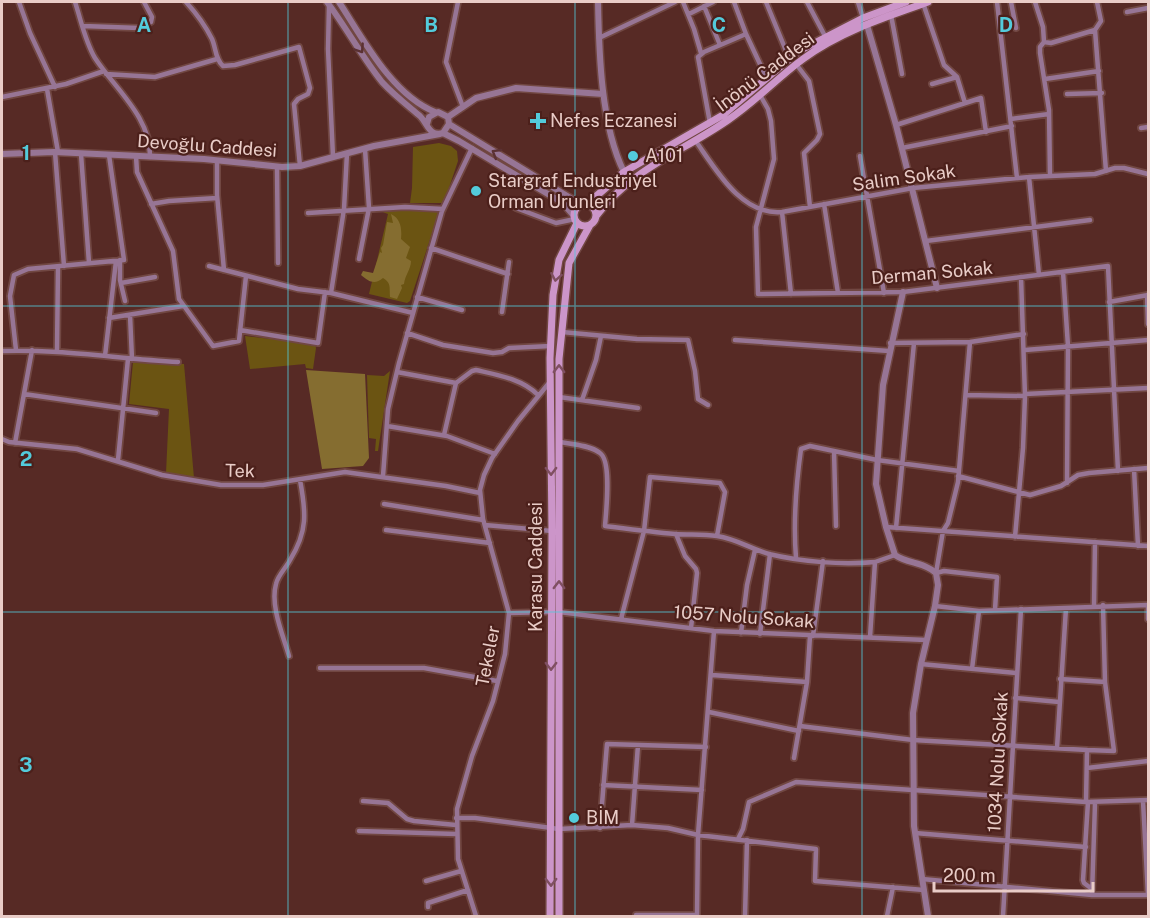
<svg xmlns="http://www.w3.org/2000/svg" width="1150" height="918" font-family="'Public Sans',sans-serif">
  <rect width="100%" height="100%" fill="#572a25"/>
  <!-- green -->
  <path fill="#6b5412" d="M439 143 451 146 457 151 458 161 444 203H410L412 188 413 147Z
    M380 209H436L439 212 410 301 407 303 369 294 388 214 377 210Z
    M245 336 315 344 316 348 313 369 306 368 305 364 250 369Z
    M133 362 184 364 194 478 166 473 169 409 129 404Z
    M390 371 378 451H375L376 439 369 438 367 375 384 376Z"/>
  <!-- forest -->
  <path fill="#856d30" d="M391 214C401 219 402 229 401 239L410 247 406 258 411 261C411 269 405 275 404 284L401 285 402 288 397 299 390 297C389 289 392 283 383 278 375 285 369 282 361 275L363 271 373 273 380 252 382 253 381 248 383 245 387 222 393 223Z
    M306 370 365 374 369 458 363 466 322 469Z"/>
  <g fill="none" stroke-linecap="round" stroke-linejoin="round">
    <!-- minor casing -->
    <g stroke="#714742" stroke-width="8">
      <path id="minor" d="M19 2 30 33 55 87
        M75 2C81 20 85 41 95 58 115 89 151 117 150 157
        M186 2C196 13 205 25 212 39 216 48 215 59 223 66L235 65 299 47 310 88 308 94 298 99 294 104 300 166
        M458 2 446 62 463 107
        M683 2 694 29 701 53
        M766 2 789 58
        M807 2 825 36
        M858 2 863 18
        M997 2 1017 178
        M1011 2 1016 28
        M1035 2 1043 27 1044 42
        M1097 2 1101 21 1095 30 1106 171
        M923 3 944 65 957 77 965 103
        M329 5 328 49 333 157
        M704 6 720 45
        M1127 12 1148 8
        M689 14 713 2
        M891 15 902 74
        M83 26 139 28 151 22 152 17 144 2
        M746 34 766 77
        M599 38 675 2
        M1044 42 1040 47V53L1049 110 1050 176
        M1044 42 1051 43 1095 30
        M796 64 809 81 820 134 817 140 804 153 810 207
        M106 74 155 77 217 59
        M1045 79 1099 71
        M932 84 957 77
        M47 89 58 152
        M1067 94 1102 93
        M760 95 768 109 771 121 774 159 756 227 758 294 903 292 1108 266 1118 471
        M2 97 66 84 104 71
        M1011 119 1049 114
        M710 123 698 57 704 52 746 34 734 2
        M896 125 981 98 986 132
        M1141 128 1148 127
        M695 140C715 168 741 216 782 212L913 188 1029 177 1095 174 1115 168H1124L1148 174
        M902 148 1012 126
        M55 152 64 266
        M81 154 89 263
        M136 156 137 172 173 251 179 299 213 346 239 341 246 276
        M860 156 884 293
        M217 161V195L224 270
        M277 167 278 263
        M1029 177 1039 275
        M151 204 169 201 217 198
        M824 204 838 293
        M516 208 556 223 575 219
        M782 212 791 294
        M308 213 405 207 443 209
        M926 241 1090 220
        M431 248 508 274
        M359 259 369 208 365 149
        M120 260V280L125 301
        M209 266 298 289 331 293 413 313
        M1063 272 1068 346 1067 483
        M121 283 155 277
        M331 293 344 209 347 153
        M1147 295 1148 324
        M417 297 462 310
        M1109 302 1148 295
        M502 312 509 262
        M130 315 132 359
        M109 318 183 306
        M240 330 318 343 325 292
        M562 332 637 339 688 340 695 371 698 399 708 405
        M407 333 443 345 493 353 502 352 509 348 551 346
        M735 340 889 351
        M970 342 958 482 948 523 943 531 936 573 944 571 997 577 995 610
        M890 343 970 342 1024 334
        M16 350 10 296 14 275 28 269 124 260 109 155
        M1025 350 1148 340
        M2 351C61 349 119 359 178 362
        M57 351 58 267
        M105 356 116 261
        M397 372 456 383
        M24 394 156 413
        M1025 394 1148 388
        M966 395 1025 396
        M559 397 638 408
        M582 400 596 360 601 336
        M387 426 447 436 495 454
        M444 435 456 383 472 371 476 370C498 375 522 379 538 395
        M2 439 9 442 77 449 162 475 221 485H263L345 472 446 486 480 493
        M560 442C571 444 590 445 600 453 612 461 606 512 605 526 629 529 652 532 675 534 689 535 703 534 717 536 737 539 751 549 769 554 802 562 842 565 875 562
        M15 443 32 350
        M834 451 836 526
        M118 460 128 359
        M1134 469 1138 546
        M383 476 388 409 399 363 442 211 472 148
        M958 476 1030 495 1061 486 1078 475 1089 473 1148 468
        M384 504 483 520
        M485 525 552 531
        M886 527 1148 546
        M896 528 914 343
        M386 530 490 543
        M676 534 685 556 696 569 697 573 691 628
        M1015 537 1023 448 1025 396 1021 277
        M796 558C793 521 796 485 801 449L810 446 877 460 959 471
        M1148 605V619
        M935 606 979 611 1148 605
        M1094 606 1095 542
        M559 612 714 631 926 640
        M509 613 551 612
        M621 619 644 531 650 477 720 483 725 492 717 536
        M741 633 747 585 755 550
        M760 634 770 554
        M813 636 823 561
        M870 637 875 562 895 555
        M289 656C283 635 270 606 276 584 278 575 286 568 290 560 308 531 306 512 300 480
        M921 664 1016 673
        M320 668H424L497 681
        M972 669 979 611
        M712 675 807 682
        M1060 679 1105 682
        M1015 698 1059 702
        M709 712 799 731
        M800 726 913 740 1087 750
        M1057 748 1066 608
        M794 758 807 682 810 636
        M1087 768 1148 761
        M603 785 702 790
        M363 801 388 803 407 819 414 821 456 825
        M1143 801 1148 895
        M1086 802 1087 750 1114 751 1105 682 1103 605
        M1088 802 1083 880 1084 883 1092 889
        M456 818H475L559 829 632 825 668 828 698 835 816 849 815 881 924 890
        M632 825 638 745
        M600 828 607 744 706 747
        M359 831 456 834
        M915 833 1086 847
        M738 839 743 829 749 802 796 782 1086 802 1148 800
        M922 879 1092 895H1148
        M426 881 461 871
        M1092 895 1095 803
        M428 907V903L468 890
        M476 916 458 859 457 809 472 756 493 701 505 654 509 613 483 519 480 490 484 475 492 458 518 421 549 383
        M636 916V915H697
        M697 916 698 835 714 631
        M745 916 747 840
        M887 916 893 887
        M1003 916 1021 609"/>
    </g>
    <!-- tertiary casing -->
    <g stroke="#714742" stroke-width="9">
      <path id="tertiary" d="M327 2C346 27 362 57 382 82 394 95 407 105 420 116 428 124 429 137 443 133L449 124 448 117 438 112 429 117 427 124
        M339 2C363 39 392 95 435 112
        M598 2C599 53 601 126 624 172
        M867 25 896 125 937 288
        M448 117 476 98 516 88 603 94
        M449 124 582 205
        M443 133 459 141 563 203 574 216
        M2 154 54 152 204 159 282 167 300 166 374 146 440 134
        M903 292 883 385 876 484 886 527 895 555C908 564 924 562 936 573L938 585 935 606 921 664 913 713 914 826 928 916"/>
    </g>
    <!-- secondary casing -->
    <g stroke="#714742" stroke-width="10">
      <path id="secondary" d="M574 215a11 11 0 1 1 22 0a11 11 0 1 1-22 0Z
        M586 205 624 172 723 115 799 51 863 18 906 2
        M596 216C633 168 680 153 728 120 755 102 777 78 803 59 839 32 885 17 928 2
        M550 916 552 531 550 358 553 295 559 260 577 223
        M559 916V359L569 263 590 225"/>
    </g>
    <!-- minor -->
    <use href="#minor" stroke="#977595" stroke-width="4.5"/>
    <!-- tertiary -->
    <use href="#tertiary" stroke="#977595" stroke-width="6"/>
    <!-- secondary -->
    <use href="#secondary" stroke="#cc95c9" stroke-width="7"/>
  </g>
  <!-- one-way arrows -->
  <defs><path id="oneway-chevron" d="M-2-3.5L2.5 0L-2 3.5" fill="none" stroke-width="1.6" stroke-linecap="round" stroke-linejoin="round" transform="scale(1.5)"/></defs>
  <g stroke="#5b3133">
    <use href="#oneway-chevron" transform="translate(360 49) rotate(56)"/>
    <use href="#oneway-chevron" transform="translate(496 153) rotate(-149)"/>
  </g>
  <g stroke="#7f4f61">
    <use href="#oneway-chevron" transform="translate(556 277) rotate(100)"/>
    <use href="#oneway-chevron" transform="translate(559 369) rotate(-90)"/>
    <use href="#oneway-chevron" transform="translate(551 471) rotate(89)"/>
    <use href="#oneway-chevron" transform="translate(559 585) rotate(-90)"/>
    <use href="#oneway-chevron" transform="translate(551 666) rotate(90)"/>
    <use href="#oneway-chevron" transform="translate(551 882) rotate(90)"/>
  </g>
  <!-- grid -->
  <path fill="none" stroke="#53cbdb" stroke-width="1.5" stroke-opacity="0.55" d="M288 2V916M575 2V916M862 2V916M2 306H1148M2 612H1148"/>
  <!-- markers -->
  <g fill="#53cbdb" stroke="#4c201b" stroke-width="2">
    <path d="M535 112h6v6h6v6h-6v6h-6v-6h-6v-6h6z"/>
    <circle cx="633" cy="156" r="6"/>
    <circle cx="476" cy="191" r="6"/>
    <circle cx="574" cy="818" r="6"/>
  </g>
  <g text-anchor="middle" stroke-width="4.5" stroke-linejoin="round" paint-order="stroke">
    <!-- street labels -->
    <g font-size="18" fill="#e9ccc7" stroke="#4c201b">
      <text transform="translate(765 72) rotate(-37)" y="6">İnönü Caddesi</text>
      <text transform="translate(207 146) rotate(4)" y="6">Devoğlu Caddesi</text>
      <text transform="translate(904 178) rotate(-8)" y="6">Salim Sokak</text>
      <text transform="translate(932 273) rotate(-5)" y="6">Derman Sokak</text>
      <text transform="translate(240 471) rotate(1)" y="6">Tek</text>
      <text transform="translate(536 567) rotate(-90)" y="6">Karasu Caddesi</text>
      <text transform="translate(744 617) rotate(4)" y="6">1057 Nolu Sokak</text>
      <text transform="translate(488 656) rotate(-79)" y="6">Tekeler</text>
      <text transform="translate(998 762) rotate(-87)" y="6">1034 Nolu Sokak</text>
    </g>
    <!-- poi labels -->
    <g font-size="18" fill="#e9ccc7" stroke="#4c201b" text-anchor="start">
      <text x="550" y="127">Nefes Eczanesi</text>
      <text x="645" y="162">A101</text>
      <text x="488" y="187">Stargraf Endustriyel<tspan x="488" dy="21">Orman Urunleri</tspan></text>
      <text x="586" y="824">BİM</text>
    </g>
  </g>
  <g font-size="20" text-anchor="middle" font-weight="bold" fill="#53cbdb" stroke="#4c201b" stroke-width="4.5" stroke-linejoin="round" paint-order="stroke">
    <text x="144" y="32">A</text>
    <text x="431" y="32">B</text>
    <text x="719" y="32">C</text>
    <text x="1006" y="32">D</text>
    <text x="26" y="160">1</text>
    <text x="26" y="466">2</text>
    <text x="26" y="772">3</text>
  </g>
  <!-- border -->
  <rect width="1150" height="918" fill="none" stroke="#e9ccc7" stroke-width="6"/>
  <!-- scale -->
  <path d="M934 882v9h159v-9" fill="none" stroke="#e9ccc7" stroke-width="3"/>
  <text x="943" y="882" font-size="18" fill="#e9ccc7" stroke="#4c201b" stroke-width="4.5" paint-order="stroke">200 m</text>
</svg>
